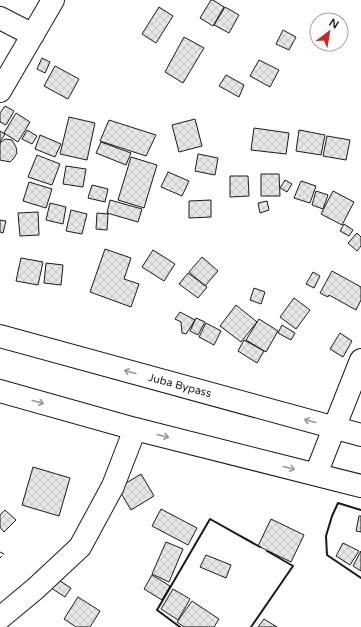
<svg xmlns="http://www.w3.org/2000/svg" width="361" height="627" font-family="'Varela Round',sans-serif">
  <defs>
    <pattern id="building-cross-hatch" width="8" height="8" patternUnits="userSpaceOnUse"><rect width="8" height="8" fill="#e6e6e6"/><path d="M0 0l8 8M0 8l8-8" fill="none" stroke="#c5c5c5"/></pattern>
  </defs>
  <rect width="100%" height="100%" fill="#fff"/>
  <!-- building -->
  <path fill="url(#building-cross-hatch)" stroke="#1a1a1a" d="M211 0H213L224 7 213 26 200 18Z
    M159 7 173 16 156 43 142 34Z
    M225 7 239 15 229 33 214 25Z
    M283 30 296 37 289 50 276 44Z
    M184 37 204 48 183 83 165 72Z
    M42 58 50 62 45 73 37 69Z
    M259 60 279 70 270 87 250 76Z
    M55 66 79 79 68 99 44 86Z
    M226 75 244 85 239 97 219 86Z
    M5 106 14 111 6 125 0 122V113Z
    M16 113 30 122 18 142 4 133Z
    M69 117 95 123 87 160 60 154Z
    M195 119 202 146 179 152 172 125Z
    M109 120 156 135 146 156 100 141Z
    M254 128 289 133 286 154 251 150Z
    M27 130 37 136 32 144 22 139Z
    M299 130 325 135 321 155 296 151Z
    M0 131 5 134 0 142Z
    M40 135 61 144 55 157 35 149Z
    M327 136 350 140 346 160 323 156Z
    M5 139 12 140 16 147 17 153 13 159 10 162 0 160V143Z
    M101 142 131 153 126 165 96 153Z
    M198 154 218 158 215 175 195 171Z
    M37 155 60 164 52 185 28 177Z
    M131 157 157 165 144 208 118 200Z
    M66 166 86 169 83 187 63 184Z
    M168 172 189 181 182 196 161 187Z
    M261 174H279L280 196H261Z
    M230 176H248L249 196 230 197Z
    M285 180 292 184 287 192 280 188Z
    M301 181 316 186 310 203 294 198Z
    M29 182 52 189 46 208 23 201Z
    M92 185 108 189 105 202 88 198Z
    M316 191 328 195 323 209 312 205Z
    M333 191 354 202 342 225 321 214Z
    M110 200 142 209 138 222 107 213Z
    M211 200V217L189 218V201Z
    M267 201 269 210 260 213 258 203Z
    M50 203 66 207 63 224 46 220Z
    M71 210 87 214 82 234 66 231Z
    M38 212 39 235 20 236 18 213Z
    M97 213 108 214 107 230 96 229Z
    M0 220 6 221 3 233 0 232Z
    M344 224 353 230 349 236 340 231Z
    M357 233 361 237V246L357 251 348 243Z
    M105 249 131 258 124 279 139 284 131 307 90 292Z
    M153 250 175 264 164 281 142 267Z
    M202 257 218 271 205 286 189 272Z
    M21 258 43 262 38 285 16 281Z
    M46 263 63 265 61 285 44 283Z
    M332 271 361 287V300L356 310 329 295 328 297 320 293Z
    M313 272 320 276 314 288 306 284Z
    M188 273 207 287 198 298 179 284Z
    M254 288 265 292 261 304 250 300Z
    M294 298 310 310 296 329 280 317Z
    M236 305 257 322 241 342 220 326Z
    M180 312 195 320 186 334 182 333 181 322 175 319Z
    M196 318 205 322 198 335 190 331Z
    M259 319 278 331 266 352 246 340Z
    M206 323 221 331 214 345 199 337Z
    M282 325 295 333 291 340 278 333Z
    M340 333 352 341 343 357 330 349Z
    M244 340 264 351 257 363 238 351Z
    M33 467 70 478 59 516 22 505Z
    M141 474 154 496 131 510 118 488Z
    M161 509 197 528 188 545 152 526Z
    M5 510 16 520 4 532 0 527V515Z
    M359 516H361V532L356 531Z
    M271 519 304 535 291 562 258 546Z
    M166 542 183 549 169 582 152 574Z
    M343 543 359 551 350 565 336 556Z
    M361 551V571L353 566Z
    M206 555 231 565 226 578 200 567Z
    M152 575 170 586 162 600 144 589Z
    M57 579 71 588 65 597 51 588Z
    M173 589 190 599 178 620 161 609Z
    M78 597 100 611 90 627H76L64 619Z
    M192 601 219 619 214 627H184L177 622Z
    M264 619 277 627H258Z"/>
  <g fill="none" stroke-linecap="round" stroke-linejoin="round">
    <!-- minor casing -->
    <g stroke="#1a1a1a" stroke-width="24">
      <path id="minor" d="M0 18 33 35
        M0 91 53 0
        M316 474 361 360
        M0 618 35 589 80 547 113 486 135 429"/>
    </g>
    <!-- primary casing -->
    <g stroke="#1a1a1a" stroke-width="24">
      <path id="primary" d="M0 336 361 435
        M0 391 135 429 361 486"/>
    </g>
    <!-- minor -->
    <use href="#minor" stroke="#fff" stroke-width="22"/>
    <!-- primary -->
    <use href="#primary" stroke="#fff" stroke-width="22"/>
    <!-- fence -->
    <path stroke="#1a1a1a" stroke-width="1" stroke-dasharray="5 2" stroke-linecap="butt" d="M0 552 4 554 0 558"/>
    <!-- wall -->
    <path stroke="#1a1a1a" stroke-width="2" d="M361 510 338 503 332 516 326 536 327 555 361 578
      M180 627 157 610 210 519 260 547
      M251 627 293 566 267 551"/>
  </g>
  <!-- one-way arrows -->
  <defs><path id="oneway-shaft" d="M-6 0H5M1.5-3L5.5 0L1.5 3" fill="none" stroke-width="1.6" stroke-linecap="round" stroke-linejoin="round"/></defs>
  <g stroke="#989898">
    <use href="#oneway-shaft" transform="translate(130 372) rotate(-165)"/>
    <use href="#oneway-shaft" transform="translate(38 402) rotate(15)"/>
    <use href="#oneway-shaft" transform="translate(310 421) rotate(-165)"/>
    <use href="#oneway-shaft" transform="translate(163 436) rotate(14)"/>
    <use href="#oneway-shaft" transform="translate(289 468) rotate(14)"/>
  </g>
  <g text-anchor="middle" stroke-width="3" stroke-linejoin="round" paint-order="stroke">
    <!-- street labels -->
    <g font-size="11" fill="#1a1a1a" stroke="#fff">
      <text transform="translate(180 385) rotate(15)" y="4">Juba Bypass</text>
    </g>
  </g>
  <!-- north arrow -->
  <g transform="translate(329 32) rotate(31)"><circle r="19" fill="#ffffff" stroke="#a3a3a3"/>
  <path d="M0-3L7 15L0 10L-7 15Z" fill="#c62828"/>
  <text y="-6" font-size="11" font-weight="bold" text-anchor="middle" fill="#1a1a1a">N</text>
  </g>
</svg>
